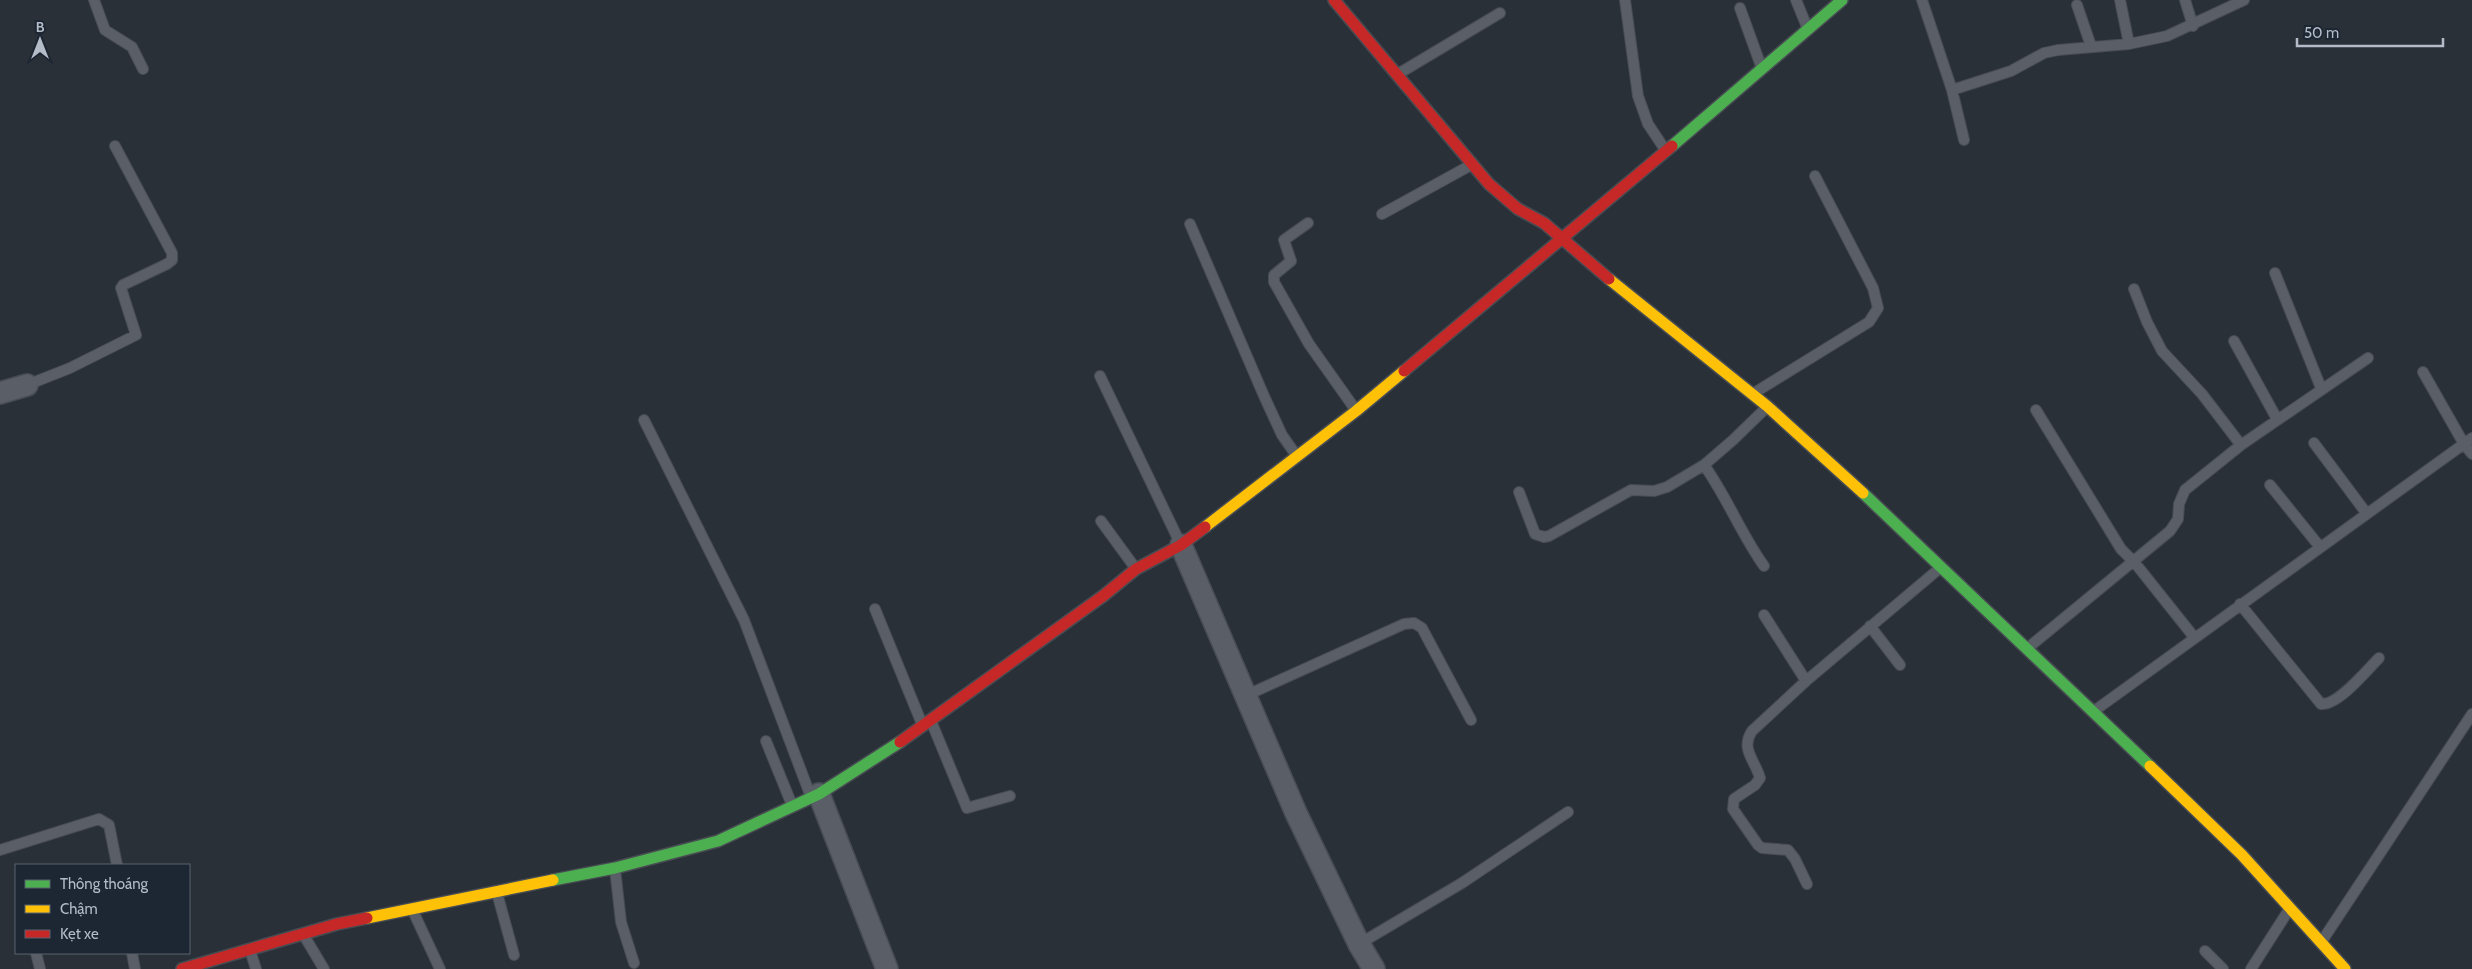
<svg xmlns="http://www.w3.org/2000/svg" width="2472" height="969" font-family="Cabin,sans-serif">
  <rect width="100%" height="100%" fill="#2a3038"/>
  <g fill="none" stroke-linecap="round" stroke-linejoin="round">
    <!-- lane casing -->
    <g stroke="#484c53" stroke-width="12">
      <path id="lane" d="M94 0 105 30 132 47 143 69
        M1625 0 1638 96 1648 124 1666 151
        M1796 0 1807 27
        M1922 0 1952 90 2011 71 2044 53 2058 50 2129 44 2167 36 2244 0
        M2120 0 2129 44
        M2185 0 2193 26
        M2077 5 2091 46
        M1740 8 1761 66
        M1398 74 1500 13
        M1952 90 1964 140
        M1382 214 1471 165
        M1308 223 1284 240 1291 261 1274 275V282L1309 344 1355 409
        M1190 224 1264 396 1282 435 1296 455
        M2275 273 2321 388
        M2134 289 2147 322 2162 351 2202 394 2241 445
        M2234 341 2277 419
        M2423 372 2464 444 2472 454
        M1100 376 1181 545
        M27 385 70 368 136 335 121 288 123 285 167 264 172 260V253L115 146
        M1754 393 1869 322 1878 308 1873 288 1815 176
        M2036 410 2121 549 2135 563 2194 637
        M644 420 744 620 811 797
        M2314 443 2367 514
        M1704 465C1727 497 1741 534 1764 566
        M2270 485 2320 547
        M1519 492 1535 534 1544 537 1549 536 1631 490 1654 491 1667 487 1704 465 1733 440 1767 407
        M1101 521 1136 569
        M2240 604 2321 704C2338 706 2368 669 2379 658
        M875 609 922 724
        M1764 615 1806 681
        M1870 626 1900 665
        M2029 647 2170 531 2178 519 2179 504 2185 490 2241 445 2368 358
        M1247 695 1404 624 1414 623 1422 628 1471 720
        M2094 711 2472 438
        M931 721 967 808 1010 796
        M766 741 792 805
        M0 850 99 819 109 825 117 865
        M615 869 621 922 634 963
        M1807 884 1795 859 1788 850 1762 848 1758 845 1733 809 1734 799 1755 785 1760 778C1755 760 1740 749 1752 731L1806 681 1940 568
        M497 893 514 955
        M412 909 440 969
        M303 934 324 969
        M2322 941 2472 714
        M1359 944 1462 883 1568 812
        M250 950 256 969
        M2205 951 2223 969
        M36 953 40 969
        M132 953 135 969
        M2251 969 2290 908"/>
    </g>
    <!-- street casing -->
    <g stroke="#484c53" stroke-width="24">
      <path id="street" d="M0 393 27 385
        M1181 545 1296 813 1359 944 1374 969
        M819 794 887 969"/>
    </g>
    <!-- fast casing -->
    <g stroke="#484c53" stroke-width="14">
      <path id="fast" d="M1672 146 1842 0
        M1863 493 2150 766
        M553 880 615 868 718 841 819 794 900 742"/>
    </g>
    <!-- slow casing -->
    <g stroke="#484c53" stroke-width="14">
      <path id="slow" d="M1609 279 1767 406 1863 493
        M1205 527 1356 411 1404 371
        M2150 766 2242 855 2345 969
        M367 918 553 880"/>
    </g>
    <!-- jam casing -->
    <g stroke="#484c53" stroke-width="14">
      <path id="jam" d="M1334 0 1489 184 1518 209 1544 223 1609 279
        M1404 371 1672 146
        M900 742 1103 596 1136 569 1181 545 1205 527
        M182 969 337 924 367 918"/>
    </g>
    <!-- lane -->
    <use href="#lane" stroke="#5a5e66" stroke-width="10"/>
    <!-- street -->
    <use href="#street" stroke="#5a5e66" stroke-width="21"/>
    <!-- fast -->
    <use href="#fast" stroke="#4caf50" stroke-width="11"/>
    <!-- slow -->
    <use href="#slow" stroke="#ffc107" stroke-width="11"/>
    <!-- jam -->
    <use href="#jam" stroke="#c62828" stroke-width="11"/>
  </g>
  <!-- legend -->
  <rect x="15" y="864" width="175" height="90" fill="#1d2633" stroke="#59626f"/>
  <rect x="25" y="880" width="25" height="8" fill="#4caf50" stroke="#59626f"/>
  <text x="60" y="889" font-size="15" fill="#b4bcc9">Thông thoáng</text>
  <rect x="25" y="905" width="25" height="8" fill="#ffc107" stroke="#59626f"/>
  <text x="60" y="914" font-size="15" fill="#b4bcc9">Chậm</text>
  <rect x="25" y="930" width="25" height="8" fill="#c62828" stroke="#59626f"/>
  <text x="60" y="939" font-size="15" fill="#b4bcc9">Kẹt xe</text>
  <!-- north arrow -->
  <g transform="translate(40 40)" stroke="#1d2633" stroke-width="4" paint-order="stroke">
  <path d="M0-4L9 19L0 12L-9 19Z" fill="#b4bcc9"/>
  <text y="-8" font-size="14" font-weight="bold" text-anchor="middle" fill="#b4bcc9">B</text>
  </g>
  <!-- scale -->
  <path d="M2297 38v8h146v-8" fill="none" stroke="#b4bcc9" stroke-width="2.5"/>
  <text x="2304" y="38" font-size="15" fill="#b4bcc9" stroke="#1d2633" stroke-width="4" paint-order="stroke">50 m</text>
</svg>
